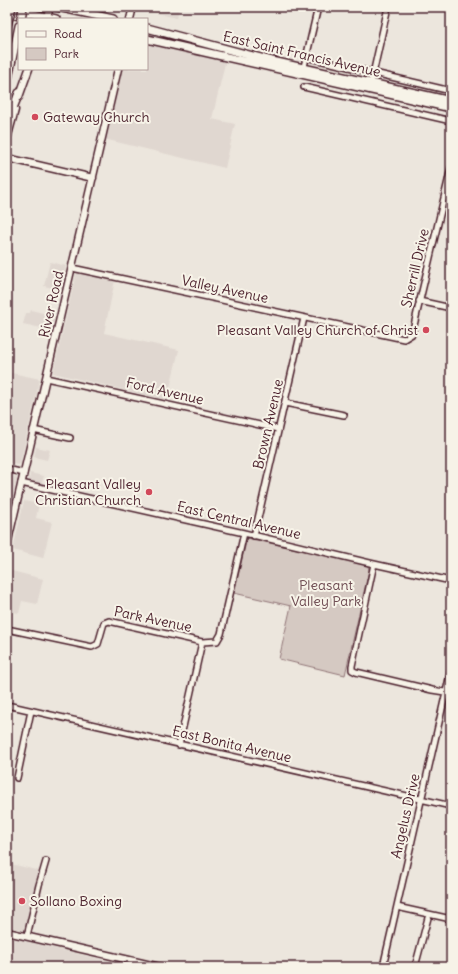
<svg xmlns="http://www.w3.org/2000/svg" width="458" height="974" font-family="Delius,sans-serif">
  <rect width="100%" height="100%" fill="#ece6dd"/>
  <filter id="ink" filterUnits="userSpaceOnUse"><feTurbulence type="fractalNoise" baseFrequency=".025" numOctaves="2"/><feDisplacementMap in="SourceGraphic" scale="8" xChannelSelector="R" yChannelSelector="G"/><feConvolveMatrix kernelMatrix="1 2 1 2 8 2 1 2 1" color-interpolation-filters="sRGB"/></filter>
  <g filter="url(#ink)">
    <!-- built -->
    <path fill="#e0d7d0" d="M140 7H179L177 18 139 9Z
      M147 40 226 59 212 119 235 124 225 168 104 139 121 69H147Z
      M50 262 66 266 61 290 44 286Z
      M78 272 115 280 104 333 179 350 167 400 53 373 76 274Z
      M31 310 55 316 51 330 23 324 26 313H30Z
      M7 372 40 379 20 464 18 465 7 463Z
      M36 447 50 450 47 460 34 457Z
      M7 473 12 474 17 478 7 522Z
      M30 473 44 476 41 485 29 481Z
      M24 501 39 504 36 518 52 522 43 558 13 550Z
      M8 570 43 579 37 604 22 601 19 613 7 611Z
      M7 863 40 871 26 931 7 927Z
      M7 937 41 945 133 967H7Z"/>
    <!-- green -->
    <path fill="#d5c9c2" stroke="#907476" d="M247 538 365 564 368 566 369 570 345 675 279 659 291 606 234 593Z"/>
    <g fill="none" stroke-linecap="round" stroke-linejoin="round">
      <!-- minor casing -->
      <g stroke="#4a1f2b" stroke-width="8">
        <path id="minor" d="M306 57 451 91
          M303 71 318 7
          M372 85 371 83 388 7
          M304 87 451 121
          M72 268 404 339 412 334 451 168
          M419 301 451 308
          M46 378 278 429
          M285 403 344 415
          M33 430 70 438
          M7 469 24 473
          M21 483 244 533 374 564 451 581
          M254 536 304 318
          M374 564 352 666V670L356 672 432 690 451 693
          M7 629 92 647 98 644 104 623 109 621 202 642 217 641 221 634 244 533
          M7 705 451 806
          M179 745 202 642
          M17 778 31 711
          M397 907 451 919
          M27 936 39 885 46 861
          M383 967 451 670
          M415 967 429 914"/>
      </g>
      <!-- major casing -->
      <g stroke="#4a1f2b" stroke-width="9">
        <path id="major" d="M7 15H14L26 19
          M46 19 50 7
          M130 19 133 7
          M19 97 29 69
          M7 139 15 110
          M7 158 93 178
          M7 545 118 69
          M7 932 160 967"/>
      </g>
      <!-- highway casing -->
      <g stroke="#4a1f2b" stroke-width="10">
        <path id="highway" d="M58 7 113 19
          M7 8 56 19
          M147 28 272 61 451 101
          M147 39 451 108
          M7 83 19 26
          M7 123 19 93"/>
      </g>
      <!-- minor -->
      <use href="#minor" stroke="#f7f3e8" stroke-width="5"/>
      <!-- major -->
      <use href="#major" stroke="#f7f3e8" stroke-width="6"/>
      <!-- highway -->
      <use href="#highway" stroke="#f7f3e8" stroke-width="7"/>
      <!-- highway-bridge casing -->
      <g stroke="#4a1f2b" stroke-width="10" stroke-linecap="butt">
        <path id="highway-bridge" d="M21 19 23 7
          M7 25 12 7"/>
      </g>
      <!-- highway-bridge -->
      <use href="#highway-bridge" stroke="#f7f3e8" stroke-width="7"/>
    </g>
  </g>
  <!-- markers -->
  <g fill="#d1495b" stroke="#f7f3e8" stroke-width="1.5">
    <circle cx="35" cy="117" r="4"/>
    <circle cx="426" cy="330" r="4"/>
    <circle cx="149" cy="492" r="4"/>
    <circle cx="22" cy="901" r="4"/>
  </g>
  <g text-anchor="middle" stroke-width="4" stroke-linejoin="round" paint-order="stroke">
    <!-- street labels -->
    <g font-size="14" fill="#4a1f2b" stroke="#f7f3e8">
      <text transform="translate(302 54) rotate(13)" y="5">East Saint Francis Avenue</text>
      <text transform="translate(415 268) rotate(-77)" y="5">Sherrill Drive</text>
      <text transform="translate(225 289) rotate(12)" y="5">Valley Avenue</text>
      <text transform="translate(51 304) rotate(-77)" y="5">River Road</text>
      <text transform="translate(165 391) rotate(13)" y="5">Ford Avenue</text>
      <text transform="translate(268 424) rotate(-77)" y="5">Brown Avenue</text>
      <text transform="translate(239 520) rotate(13)" y="5">East Central Avenue</text>
      <text transform="translate(153 619) rotate(12)" y="5">Park Avenue</text>
      <text transform="translate(232 744) rotate(13)" y="5">East Bonita Avenue</text>
      <text transform="translate(405 816) rotate(-77)" y="5">Angelus Drive</text>
    </g>
    <!-- poi labels -->
    <g font-size="14" fill="#4a1f2b" stroke="#f7f3e8" text-anchor="start">
      <text x="43" y="122">Gateway Church</text>
      <text x="418" y="335" text-anchor="end">Pleasant Valley Church of Christ</text>
      <text x="141" y="489" text-anchor="end">Pleasant Valley<tspan x="141" dy="16">Christian Church</tspan></text>
      <text x="30" y="906">Sollano Boxing</text>
    </g>
    <!-- park labels -->
    <g font-size="14" fill="#6d4a51" stroke="#f7f3e8">
      <text x="326" y="590">Pleasant<tspan x="326" dy="16">Valley Park</tspan></text>
    </g>
  </g>
  <!-- margin -->
  <rect width="458" height="974" fill="none" stroke="#f7f3e8" stroke-width="24"/>
  <rect x="12" y="12" width="434" height="950" fill="none" stroke="#4a1f2b" stroke-width="1.5" filter="url(#ink)"/>
  <!-- legend -->
  <rect x="18" y="18" width="130" height="52" fill="#f7f3e8" stroke="#b29e9c"/>
  <rect x="26" y="31" width="20" height="6" fill="#f7f3e8" stroke="#b29e9c"/>
  <text x="54" y="38" font-size="12" fill="#4a1f2b">Road</text>
  <rect x="26" y="48" width="20" height="12" fill="#d5c9c2" stroke="#b29e9c"/>
  <text x="54" y="58" font-size="12" fill="#4a1f2b">Park</text>
</svg>
